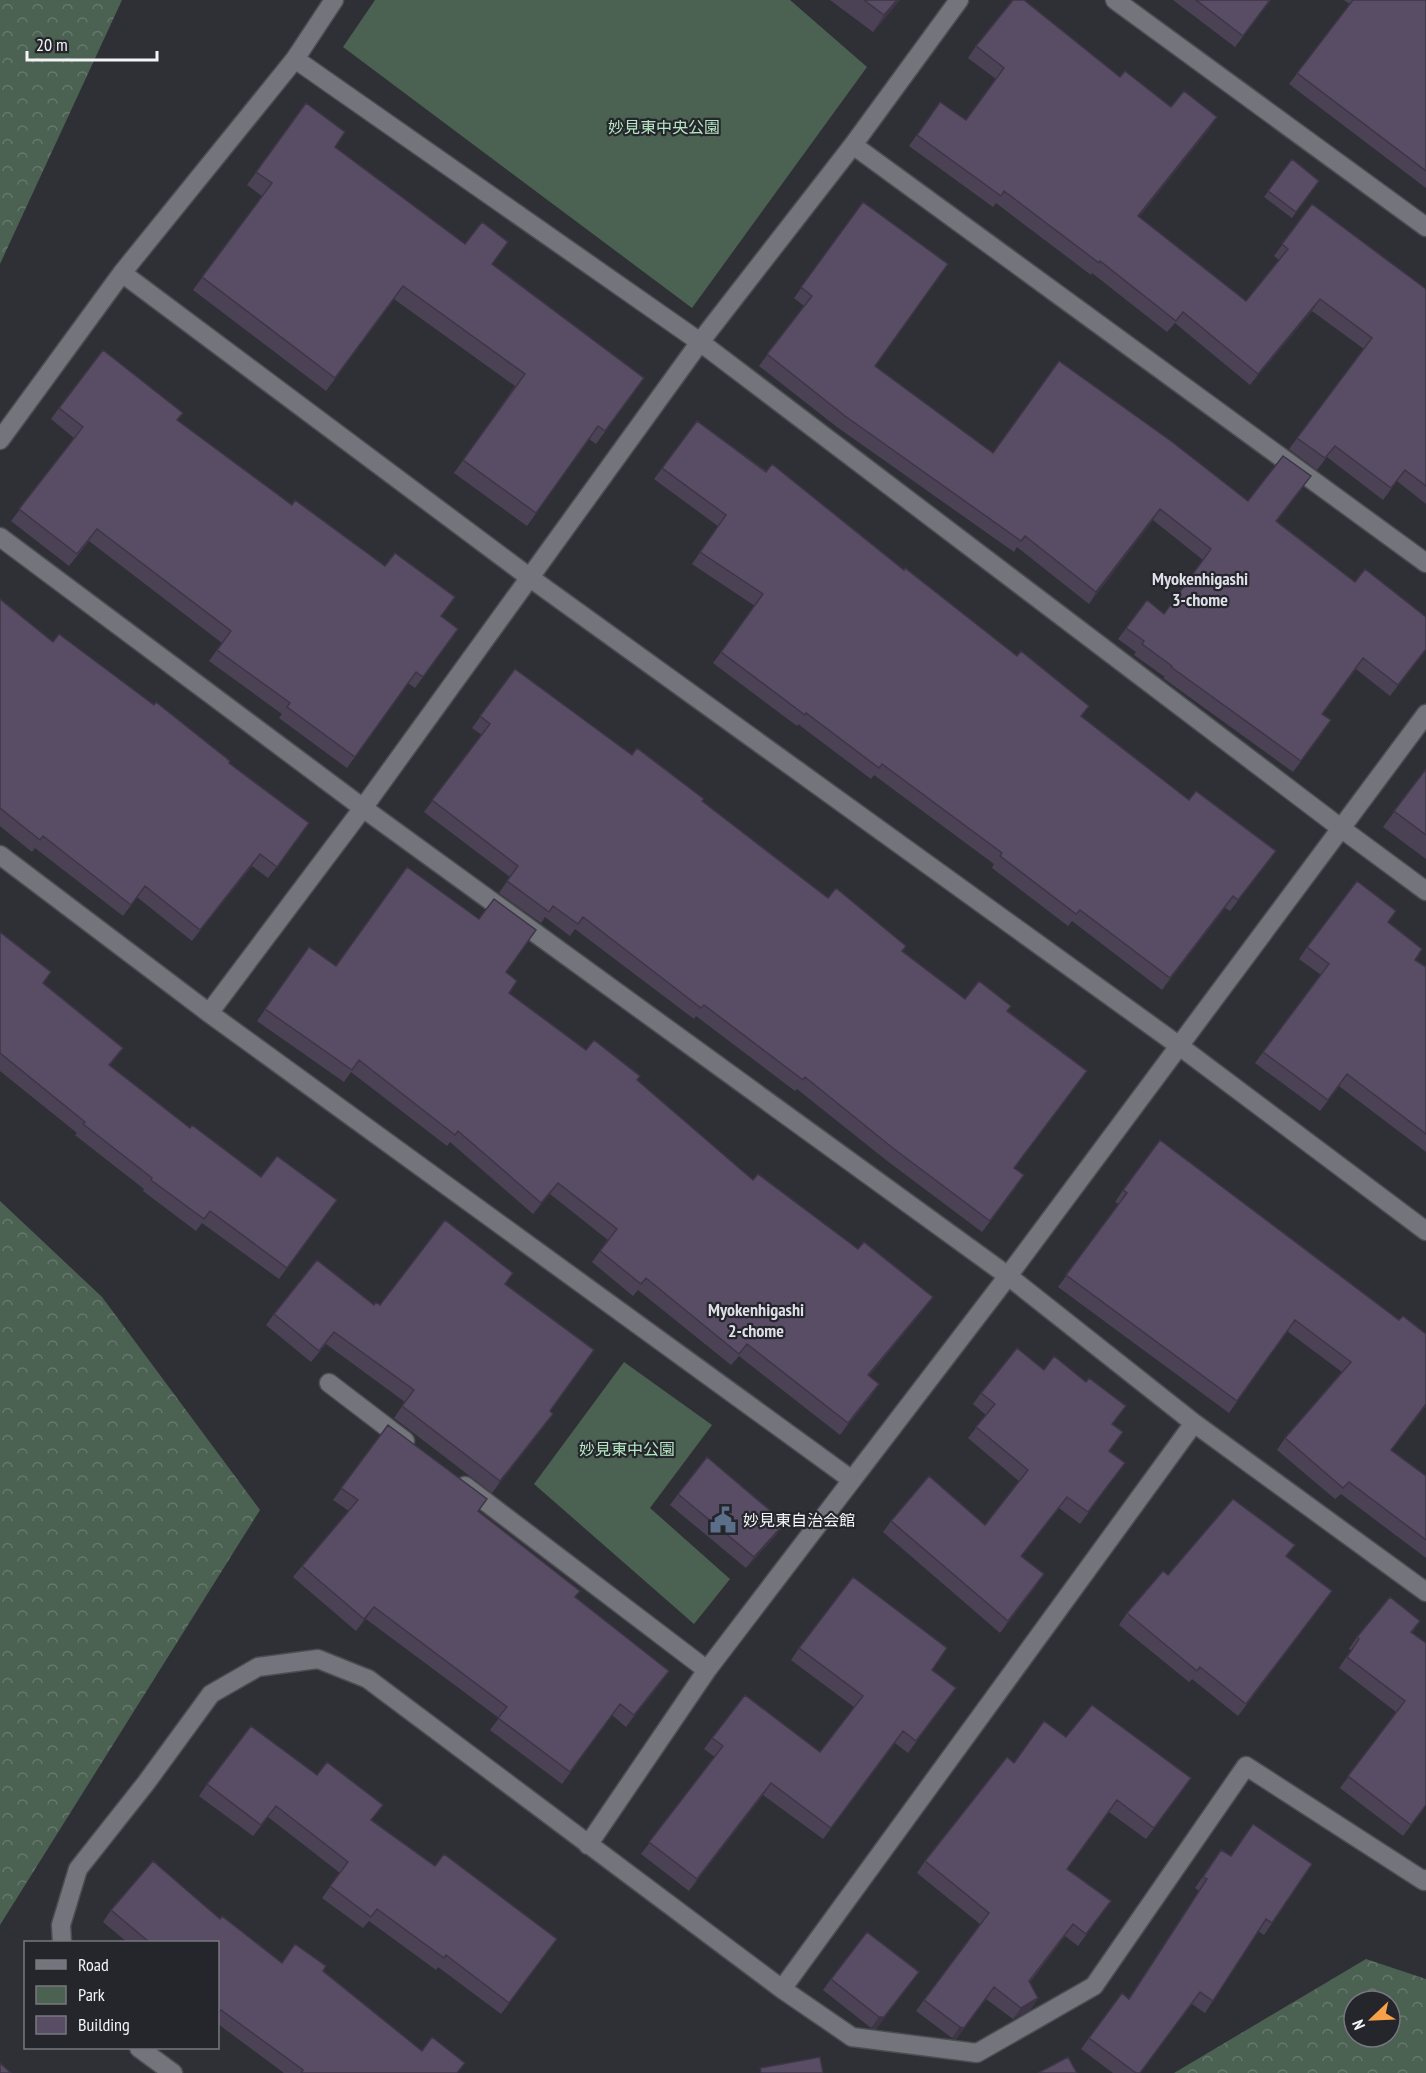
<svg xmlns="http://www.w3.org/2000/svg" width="1426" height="2073" font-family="'PT Sans Narrow','Noto Sans JP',sans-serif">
  <defs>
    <pattern id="forest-crowns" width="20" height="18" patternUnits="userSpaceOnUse" patternTransform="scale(1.5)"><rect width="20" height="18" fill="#4b6152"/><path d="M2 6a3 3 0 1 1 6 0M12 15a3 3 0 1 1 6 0" fill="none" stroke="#65786c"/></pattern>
  </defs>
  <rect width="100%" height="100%" fill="#2f3036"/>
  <!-- forest -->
  <path fill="url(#forest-crowns)" fill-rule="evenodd" d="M0 0H122L0 264Z
    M0 1201 102 1297 260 1510 0 1925Z
    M1366 1959 1426 1979V2073H1174ZM1354 2001H1390V2037H1354Z"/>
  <!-- park -->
  <path fill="#4b6152" d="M375 0H790L867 67 692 308 343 47Z
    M624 1362 712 1425 650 1508 730 1579 694 1624 534 1484Z"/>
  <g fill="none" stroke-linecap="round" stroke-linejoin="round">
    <!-- street casing -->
    <g stroke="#4c4d52" stroke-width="21">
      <path id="street" d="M1115 0 1426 227
        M295 59 700 342 1342 829 1426 891
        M853 145 1426 563
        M122 273 295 59 334 0
        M0 440 122 273 529 577 1178 1045 1426 1231
        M0 537 363 808 1008 1276 1194 1423 782 1989
        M0 855 209 1013 852 1480 707 1670 588 1845
        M209 1013 363 808 700 342 853 145 959 0
        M329 1383 405 1441
        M1194 1423 1426 1592
        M852 1480 1008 1276 1426 714
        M465 1486 707 1670
        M62 1942 61 1925 78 1869 146 1783 211 1694 258 1667 318 1659 368 1679 782 1989 852 2037 977 2053 1094 1986 1246 1766 1424 1881 1426 1879
        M139 2048 173 2073"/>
    </g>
    <!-- street -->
    <use href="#street" stroke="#74757c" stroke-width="18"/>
  </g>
  <!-- wall -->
  <path fill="#4c4256" d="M830 0H900L873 32Z
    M1173 0H1271L1235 47Z
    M1344 0H1426V188L1289 84 1350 4Z
    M976 46 1120 77 1209 129 1139 217 1246 301 1279 260 1274 256 1312 204 1426 289V504L1397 481 1383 500 1327 457 1317 470 1289 449 1364 349 1312 311 1250 385 1175 323 1167 332 1092 273 1091 275 996 203 993 207 909 146 940 102 966 120 996 79 968 58Z
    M306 103 335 147 644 378 596 444 589 439 527 526 454 473 515 386 394 299 326 391 193 290 262 196 247 185Z
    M1292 159 1319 181 1292 218 1264 197Z
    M863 202 875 366 993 453 1248 501 1303 487 1277 521 1355 582 1426 617V650L1390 696 1356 669 1322 714 1324 731 1293 772 1163 678 1165 677 1134 655 1136 652 1118 639 1147 600 1164 614 1203 560 1153 520 1089 604 1017 547 1014 552 837 427 759 366 804 306 794 298Z
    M59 408 178 421 458 629 415 688 408 683 347 768 279 718 282 714 209 661 222 643 89 541 69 566 11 521 74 438 51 419Z
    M697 421 904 570 1017 656 1089 706 1081 717 1189 800 1276 851 1230 911 1225 908 1162 990 1072 921 1068 926 992 868 994 864 874 775 871 779 798 724 797 726 713 663 755 606 692 564 718 526 654 479Z
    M0 599 53 642 229 763 301 835 268 878 252 866 192 941 137 897 123 916 35 848 32 852 0 826Z
    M515 669 632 755 702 801 828 898 902 952 965 999 1008 1011 1087 1071 1014 1168 1016 1187 982 1232 886 1160 797 1089 795 1091 696 1016 694 1019 575 929 570 936 545 917 541 923 499 893 510 877 424 812 482 735 472 728Z
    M1426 769V859L1383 827Z
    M479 919 506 972 509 993 586 1050 637 1080 753 1180 925 1308 869 1376 871 1396 840 1435 739 1356 731 1365 638 1290 633 1296 592 1262 608 1240 550 1194 533 1214 450 1142 447 1146 351 1072 344 1082 257 1021 309 947 336 966Z
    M1388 923 1415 960 1426 967V1152L1339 1086 1320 1111 1255 1063 1321 975 1299 959 1307 947Z
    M0 932 43 983 115 1059 110 1065 190 1128 261 1177 337 1200 279 1279 202 1223 196 1231 143 1191 144 1189 75 1135 77 1133 0 1071Z
    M1123 1190 1426 1334V1406L1391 1450 1426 1476V1558L1341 1494 1335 1499 1277 1450 1285 1438 1342 1372 1287 1331 1229 1413 1058 1287 1119 1204 1115 1202Z
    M513 1273 505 1284 550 1411 545 1425 492 1493 394 1418 405 1402 326 1344 311 1362 266 1325 274 1314 380 1305Z
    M981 1393 1112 1424 1110 1451 1125 1463 1080 1524 1059 1508 1021 1557 1036 1586 1000 1633 883 1532 891 1521 985 1525 1019 1481 968 1438 986 1415 973 1404Z
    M388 1425 478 1511 575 1597 669 1671 626 1727 612 1715 562 1784 490 1730 499 1718 366 1619 356 1631 293 1577 302 1566 349 1511 333 1500Z
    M678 1494 777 1534 746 1568 670 1505Z
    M1286 1557 1324 1602 1238 1716 1192 1679 1189 1682 1119 1625 1127 1613 1168 1575Z
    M1420 1621 1412 1633 1426 1805 1403 1836 1340 1788 1396 1712 1339 1668 1351 1650 1349 1649 1357 1637Z
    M799 1648 932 1670 956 1688 908 1753 895 1743 823 1839 763 1795 689 1891 641 1854 715 1757 704 1749 712 1738 820 1752 854 1707 791 1660Z
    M1066 1737 1183 1790 1146 1839 1109 1812 1067 1869 1111 1901 1078 1946 1065 1936 1030 1982 1038 1998 1030 2010 1013 2019 986 1999 956 2039 952 2038 916 2011 980 1924 917 1873 925 1861 1014 1763Z
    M207 1784 372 1820 435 1866 557 1939 501 2014 438 1967 436 1970 369 1921 363 1928 322 1898 340 1873 268 1817 253 1836 199 1796Z
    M1231 1856 1312 1864 1264 1935 1258 1931 1205 2013 1192 2004 1140 2073H1113L1081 2049 1089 2038 1129 1998 1199 1891 1195 1888 1213 1861Z
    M111 1910 220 1919 282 1963 323 1971 422 2051 458 2073H284L218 2024V1942H127L103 1922Z
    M919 1972 876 2029 871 2028 823 1990 831 1979Z"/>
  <!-- shaded-wall -->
  <path fill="#3e3646" d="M897 0H900L873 32 884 15Z
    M1217 117 1209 129 1130 228 1138 216Z
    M1320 299 1312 311 1250 385 1258 374Z
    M1160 509 1153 520 1089 604 1096 592Z
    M1426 649V650L1390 696 1398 685Z
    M260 854 252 866 192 941 200 930Z
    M1233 896 1225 908 1162 990 1170 978Z
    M558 1183 550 1194 533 1214 541 1203Z
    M933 1297 925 1308 860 1387 868 1375Z
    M879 1384 871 1396 840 1435 848 1423Z
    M1426 1404V1406L1383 1461 1391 1450Z
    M553 1414 545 1425 492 1493 500 1481Z
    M1067 1497 1059 1508 1013 1568 1021 1556Z
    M785 1523 777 1534 746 1568 754 1557Z
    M1044 1574 1036 1586 1000 1633 1008 1621Z
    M374 1607 366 1619 356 1631 364 1619Z
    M669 1671 661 1683 626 1727 634 1715Z
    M771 1783 763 1795 689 1891 697 1879Z
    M919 1972 876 2029 871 2028 879 2017Z
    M994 1987 956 2039 952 2038 960 2027Z
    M1038 1998 1030 2010 1013 2019 1021 2008Z"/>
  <!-- building -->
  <path fill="#584d64" stroke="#3e3646" stroke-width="1.5" d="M864 0H897L884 15Z
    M1013 0H1024L1120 77 1125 71 1171 107 1184 91 1217 117 1138 216 1246 301 1288 249 1282 244 1312 204 1426 289V486L1405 470 1391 488 1335 446 1325 458 1297 438 1372 338 1320 299 1258 374 1183 312 1176 321 1100 261 1099 263 1004 191 1001 196 917 135 940 102 966 120 1004 68 976 46Z
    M1196 0H1270L1243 36Z
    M1353 0H1426V171L1297 73Z
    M306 103 345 132 335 147 465 244 482 222 508 242 492 264 644 378 605 431 598 426 536 513 463 460 525 374 403 286 335 378 202 277 272 183 256 172Z
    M1292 159 1319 181 1296 212 1268 191Z
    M863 202 948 264 875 366 993 453 1059 361 1171 441 1248 501 1283 456 1311 476 1276 521 1355 582 1365 569 1426 617V649L1398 685 1363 658 1322 714 1331 720 1301 761 1171 667 1172 666 1142 644 1144 641 1126 628 1147 600 1164 614 1211 549 1160 509 1096 592 1025 536 1021 541 845 416 767 354 812 296 801 287Z
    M103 350 183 413 177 420 292 505 295 500 385 566 395 553 455 597 441 616 458 629 423 677 416 672 355 757 287 707 290 703 217 650 231 631 97 529 77 554 19 509 83 427 59 408Z
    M697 421 766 472 772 464 904 570 905 568 1017 656 1021 651 1089 706 1081 716 1189 800 1196 791 1276 851 1238 900 1233 896 1170 978 1080 910 1076 914 1000 856 1002 853 882 764 879 768 806 713 805 715 721 652 763 594 700 552 726 515 662 468Z
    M0 599 53 642 59 634 154 705 156 702 230 761 229 763 309 823 277 867 260 854 200 930 145 886 131 905 43 836 40 840 0 808Z
    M515 669 632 755 637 748 704 799 702 801 828 898 836 888 906 946 902 951 965 999 979 981 1011 1006 1007 1011 1087 1071 1014 1168 1024 1175 990 1221 894 1149 805 1077 803 1080 704 1005 701 1008 583 917 578 924 553 906 549 912 507 881 518 866 432 800 490 724 480 716Z
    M1426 769V835L1394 811Z
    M407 867 479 919 494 899 536 930 506 972 517 981 509 993 586 1050 594 1040 640 1076 637 1080 753 1180 758 1174 858 1249 864 1242 933 1297 868 1375 879 1384 848 1423 747 1344 739 1354 646 1278 641 1284 600 1251 617 1229 558 1183 541 1203 458 1131 455 1135 359 1060 352 1070 265 1009 309 947 336 966Z
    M1357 881 1396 911 1388 922 1422 949 1415 960 1426 967V1134L1347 1074 1328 1100 1263 1052 1329 964 1307 947Z
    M0 932 51 972 43 983 123 1048 109 1065 190 1128 192 1125 261 1177 277 1156 337 1200 287 1268 210 1211 204 1219 151 1180 152 1178 83 1124 85 1122 0 1053Z
    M1160 1140 1399 1320 1403 1316 1426 1334V1404L1391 1450 1426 1476V1540L1349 1482 1343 1488 1285 1438 1351 1362 1295 1320 1237 1401 1066 1275 1127 1193 1123 1190Z
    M445 1220 513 1273 505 1284 594 1350 550 1411 553 1414 500 1481 402 1406 414 1390 334 1332 319 1351 274 1314 317 1260 374 1305 376 1302 380 1305Z
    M1017 1348 1044 1370 1054 1356 1086 1382 1089 1378 1126 1406 1112 1424 1123 1432 1109 1451 1125 1463 1088 1512 1067 1497 1021 1556 1044 1574 1008 1621 891 1521 929 1476 985 1525 1028 1470 976 1427 995 1404 981 1393Z
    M388 1425 487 1499 478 1511 580 1591 575 1597 669 1671 634 1715 620 1704 570 1772 498 1718 507 1707 374 1607 364 1619 302 1566 358 1500 341 1488Z
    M707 1457 785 1523 754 1557 678 1494Z
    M1233 1499 1295 1545 1286 1556 1332 1591 1246 1704 1200 1667 1197 1671 1127 1613 1163 1571 1168 1575Z
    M853 1577 947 1648 932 1670 956 1688 916 1741 903 1731 831 1828 771 1783 697 1879 649 1842 723 1746 712 1738 745 1695 820 1752 863 1696 799 1648Z
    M1390 1597 1420 1621 1411 1632 1426 1643V1805L1411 1825 1348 1776 1405 1701 1347 1657 1359 1639 1357 1637Z
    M1092 1705 1191 1778 1154 1828 1117 1800 1067 1869 1111 1901 1086 1934 1073 1924 1029 1981 1038 1998 1021 2008 994 1987 964 2028 960 2027 924 2000 989 1913 925 1861 1007 1757 1014 1763 1044 1721 1066 1737Z
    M251 1726 317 1775 327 1762 383 1805 371 1820 435 1866 444 1854 557 1939 509 2003 446 1955 444 1958 377 1909 371 1917 330 1886 348 1862 276 1806 261 1825 207 1784Z
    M1253 1824 1312 1864 1272 1923 1266 1919 1213 2001 1200 1992 1140 2073H1136L1089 2038 1122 1993 1129 1999 1207 1879 1203 1877 1221 1850 1231 1856Z
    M153 1861 220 1919 222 1916 282 1963 295 1944 326 1966 323 1971 422 2051 432 2037 465 2063 457 2073H301L303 2070 221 2010 218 2014V1942H149L111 1910Z
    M867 1932 919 1972 884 2017H879L831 1979Z
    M820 2057 823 2073H761L760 2068Z
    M1068 2057 1077 2073H1038Z
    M0 2063 11 2073H0Z"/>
  <!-- icons -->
  <defs>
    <g id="civic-bare" transform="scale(2.07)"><path d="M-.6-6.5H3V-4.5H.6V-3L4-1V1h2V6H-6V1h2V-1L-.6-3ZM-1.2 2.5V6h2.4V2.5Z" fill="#5c6f8a" stroke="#25262c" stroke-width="2.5" paint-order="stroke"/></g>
  </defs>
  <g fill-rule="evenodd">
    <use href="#civic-bare" x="723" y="1520"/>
  </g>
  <g text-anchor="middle" stroke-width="4.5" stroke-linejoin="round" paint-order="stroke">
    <!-- park labels -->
    <g font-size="16" fill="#b4e6c3" stroke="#25262c">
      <text x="664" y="133">妙見東中央公園</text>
      <text x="627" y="1455">妙見東中公園</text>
    </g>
    <!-- poi labels -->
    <g font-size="16" fill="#f3f4f8" stroke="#25262c" text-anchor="start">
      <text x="743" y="1526">妙見東自治会館</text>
    </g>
    <!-- neighbourhood labels -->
    <g font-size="18" font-weight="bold" fill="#dedfe8" stroke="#25262c">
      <text x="1200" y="585">Myokenhigashi<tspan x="1200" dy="21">3-chome</tspan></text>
      <text x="756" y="1316">Myokenhigashi<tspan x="756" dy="21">2-chome</tspan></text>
    </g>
  </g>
  <!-- legend -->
  <rect x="24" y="1941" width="195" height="108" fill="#25262c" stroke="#77787e" stroke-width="1.5"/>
  <rect x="36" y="1960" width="30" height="9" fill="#74757c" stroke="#77787e" stroke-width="1.5"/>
  <text x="78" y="1971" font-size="18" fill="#f3f4f8">Road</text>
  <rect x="36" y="1986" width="30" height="18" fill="#4b6152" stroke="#77787e" stroke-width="1.5"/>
  <text x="78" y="2001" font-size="18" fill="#f3f4f8">Park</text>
  <rect x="36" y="2016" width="30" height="18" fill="#584d64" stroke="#77787e" stroke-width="1.5"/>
  <text x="78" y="2031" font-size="18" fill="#f3f4f8">Building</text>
  <!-- north arrow -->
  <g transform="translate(1372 2019) rotate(247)"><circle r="28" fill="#25262c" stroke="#77787e" stroke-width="1.5"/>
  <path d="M0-4.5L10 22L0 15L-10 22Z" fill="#f7a149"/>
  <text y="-9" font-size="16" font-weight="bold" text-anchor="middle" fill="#f3f4f8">N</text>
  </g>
  <!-- scale -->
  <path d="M27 51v9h130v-9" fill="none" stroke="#f3f4f8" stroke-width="3"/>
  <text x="36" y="51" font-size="18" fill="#f3f4f8" stroke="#25262c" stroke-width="4.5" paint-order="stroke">20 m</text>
</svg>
